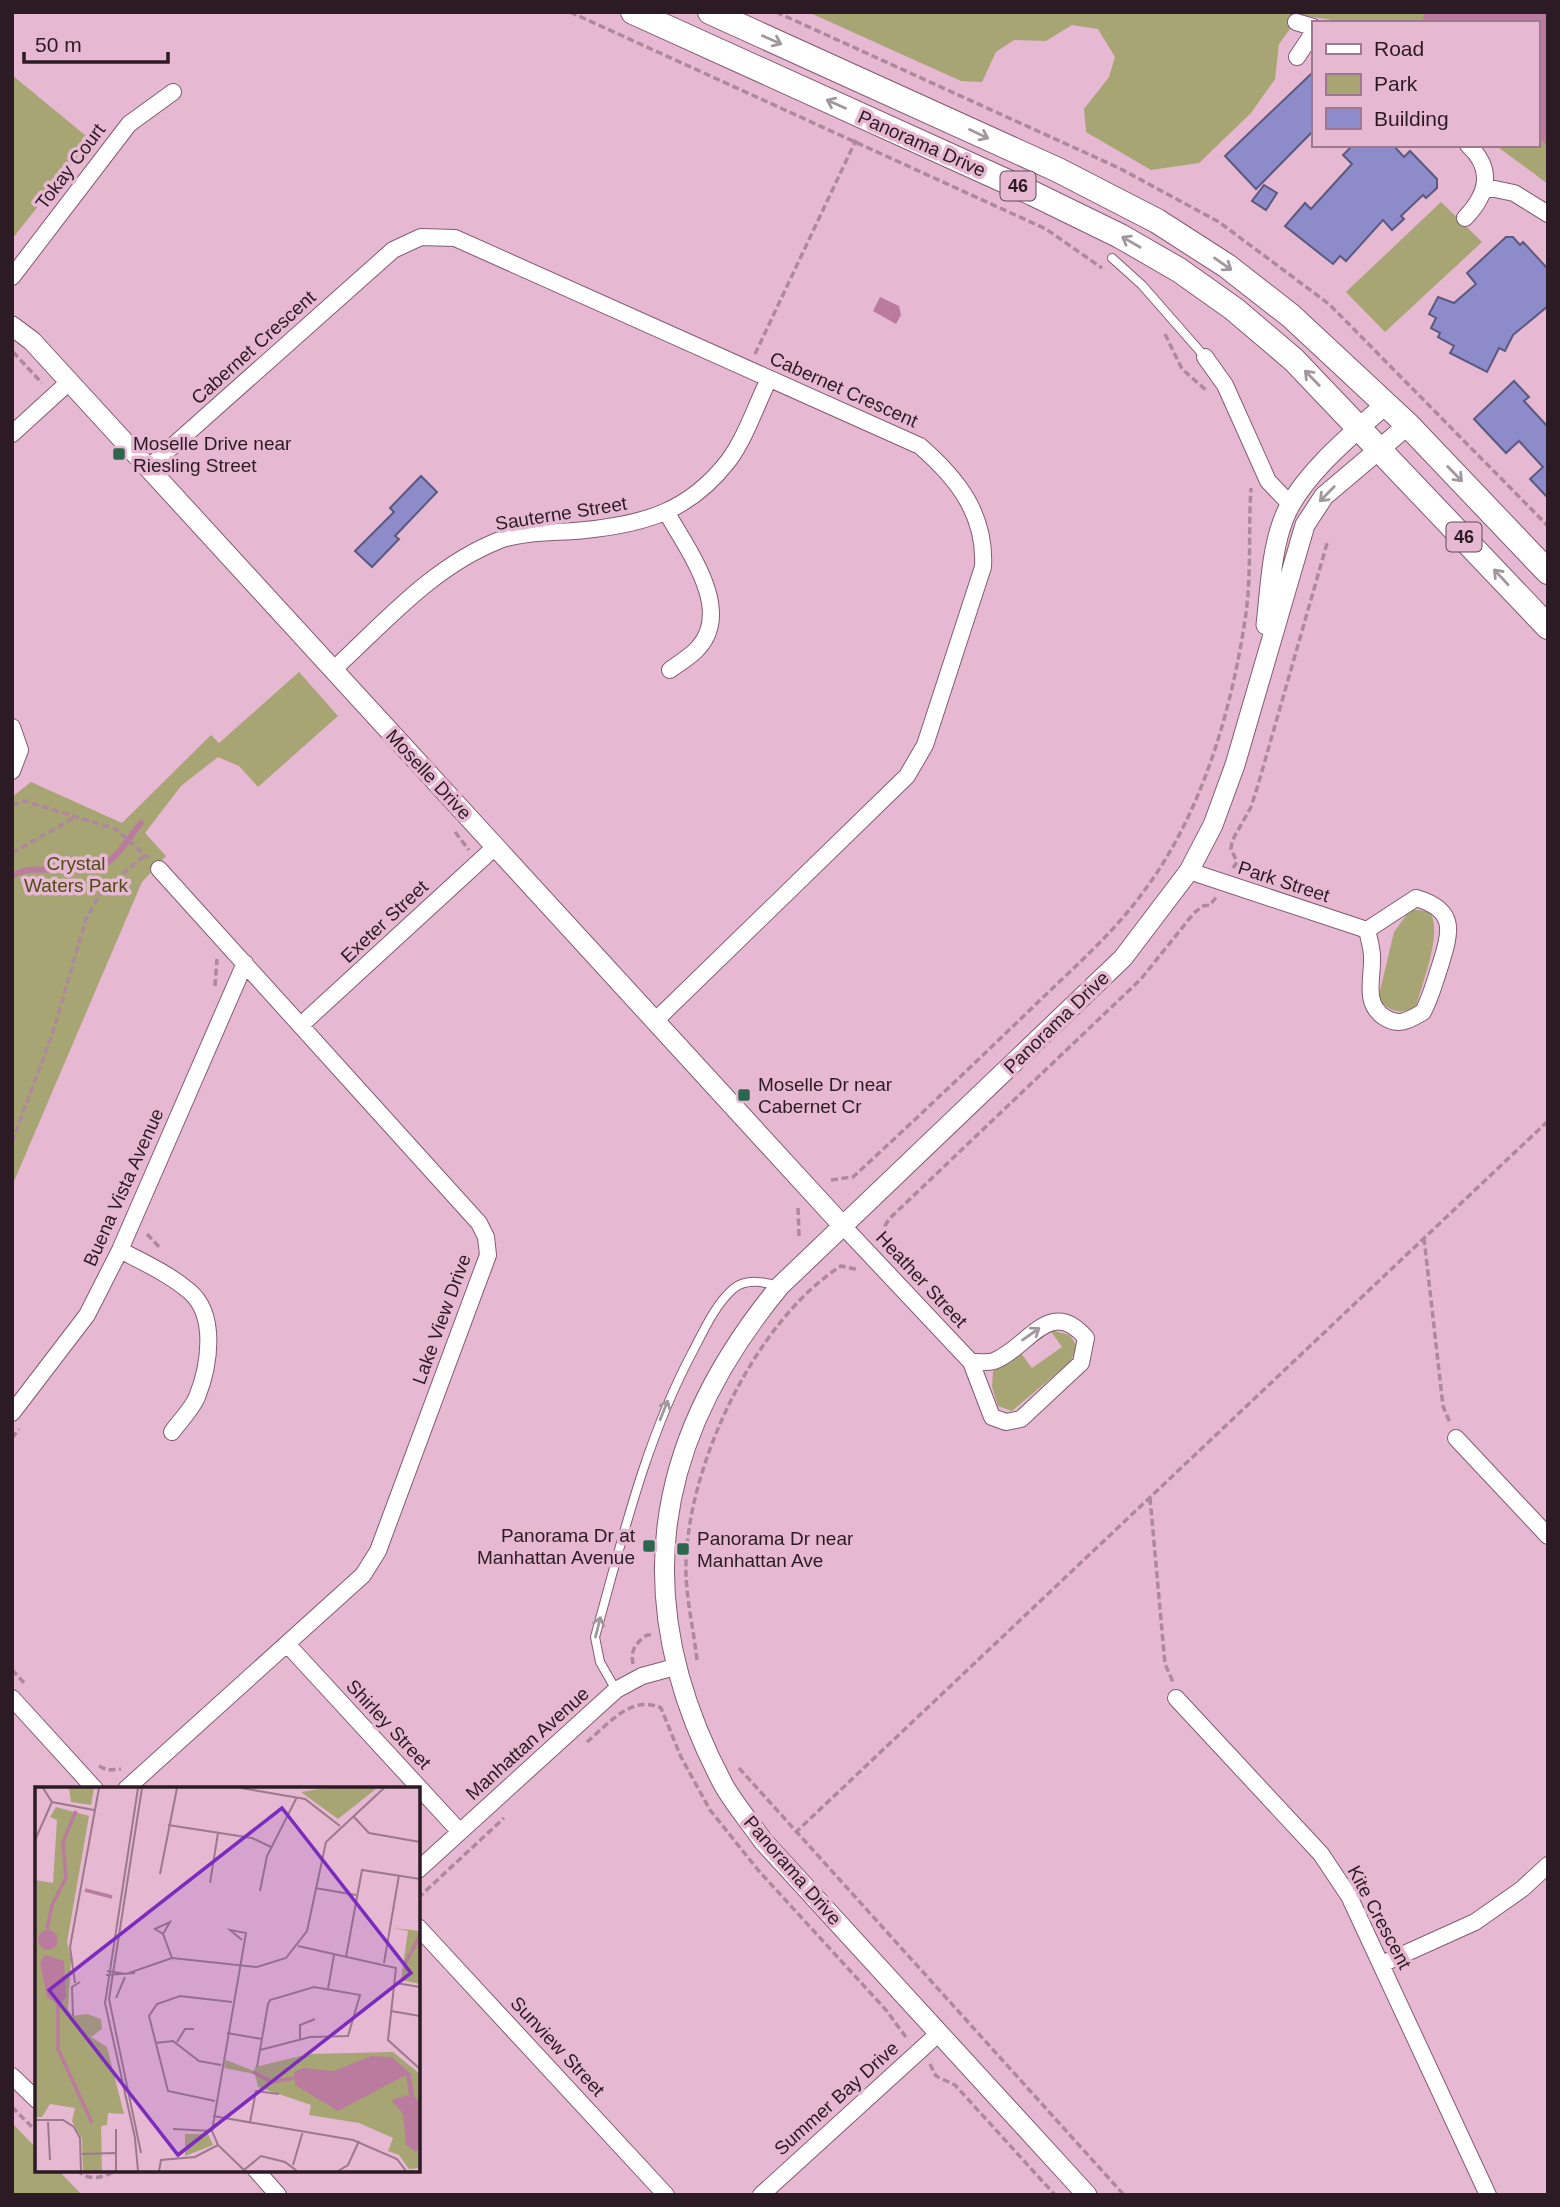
<svg xmlns="http://www.w3.org/2000/svg" width="1560" height="2207" font-family="Arial,sans-serif">
  <rect width="100%" height="100%" fill="#e6b8d1"/>
  <!-- green -->
  <path fill="#a8a575" d="M808 12H1548V184L1495 145H1537V23H1351L1300 15 1279 44 1275 79 1251 113 1199 163 1151 170 1086 132 1084 109 1109 77 1115 57 1098 29 1072 25 1046 41 1014 40 996 52 982 82 961 81Z
    M12 75 91 140 12 239Z
    M1441 202 1482 242 1385 332 1346 292Z
    M299 672 338 716 258 787 239 766 218 757 181 786 145 833 166 856 142 882 12 1186V797L31 782 122 823 211 735 219 743Z
    M1411 909 1430 912C1443 933 1422 983 1416 1007 1399 1015 1391 1012 1378 999L1394 932Z
    M1050 1330 1070 1335 1077 1347 1070 1362 1012 1411 998 1406 992 1387 993 1371 1020 1352 1032 1368 1062 1347Z
    M12 2123 37 2149V2170H58L82 2195H12Z"/>
  <!-- water -->
  <path fill="#ba7b9f" d="M1424 12H1548V146L1537 137V23H1423Z
    M880 297 899 306 901 315 896 324 873 311Z"/>
  <g fill="none" stroke-linecap="round" stroke-linejoin="round">
    <!-- stream -->
    <path stroke="#ba7b9f" stroke-width="6" d="M12 876C37 860 78 881 109 861 121 853 131 834 141 823"/>
  </g>
  <!-- building -->
  <path fill="#8d8bc9" stroke="#5a5980" stroke-width="2" d="M1313 72V131L1256 189 1225 156Z
    M1353 145H1393L1404 157 1410 151 1437 179V188L1426 198 1423 195 1401 216 1404 219 1392 230 1383 220 1346 261 1340 256 1333 264 1285 226 1305 203 1311 209 1352 164 1343 155Z
    M1264 185 1277 193 1266 210 1252 201Z
    M1506 237H1513L1520 245 1523 242 1548 269V306L1513 335 1505 351 1499 348 1487 372 1450 353 1454 346 1438 337 1440 333 1431 328 1436 318 1429 314 1438 297 1454 303 1476 284 1467 273Z
    M1514 381 1529 397 1524 401 1548 427V498L1530 479 1543 467 1519 441 1506 453 1474 419Z
    M421 476 437 492 395 536 399 539 372 567 355 551 394 512 390 508Z"/>
  <g fill="none" stroke-linecap="round" stroke-linejoin="round">
    <!-- service casing -->
    <g stroke="#845c72" stroke-width="10">
      <path id="service" d="M1112 258 1142 285 1205 357
        M616 1690 600 1662 595 1637C622 1540 645 1441 693 1351 704 1330 715 1305 733 1289 746 1278 765 1282 779 1286"/>
    </g>
    <!-- minor casing -->
    <g stroke="#845c72" stroke-width="18">
      <path id="minor" d="M1296 22 1313 27
        M1297 57 1313 33
        M1485 187 1514 193 1548 214
        M1465 218C1487 195 1495 170 1468 145
        M12 277 129 124 173 92
        M1205 357 1225 385 1268 481 1291 505
        M12 434 69 382
        M148 468 393 250 421 237 455 238 920 446C958 479 986 515 983 567L925 745 907 776 655 1021
        M667 513C686 548 733 608 699 647 692 656 679 663 670 670
        M333 670C385 622 433 566 500 540 525 531 559 533 585 530 645 524 690 511 729 460 746 437 756 405 769 379
        M12 727 20 750 12 771
        M1189 871 1367 930
        M1416 898C1457 910 1451 931 1440 966 1435 981 1431 997 1423 1012 1409 1020 1399 1027 1384 1017 1363 1003 1373 978 1372 957 1372 948 1369 939 1367 930Z
        M301 1025 495 847
        M842 1225 971 1362 992 1417 1006 1422 1021 1419 1081 1363 1086 1338C1050 1295 1028 1348 994 1361 988 1363 978 1362 971 1362
        M120 1250C143 1262 169 1274 189 1291 218 1315 209 1367 197 1397 192 1409 180 1421 172 1432
        M12 1413 87 1315 120 1250 245 963
        M1456 1438 1548 1536
        M287 1644 460 1832
        M12 1698 95 1789
        M1176 1698 1321 1854 1349 1896 1488 2195
        M126 1789 363 1575 378 1551 488 1255 486 1237 479 1223 159 869
        M418 1870 616 1690 642 1676 675 1667
        M418 1927 666 2195
        M1382 1964 1475 1922 1522 1889 1548 1865
        M12 2076 37 2100
        M256 2170 278 2195
        M761 2195 939 2033"/>
    </g>
    <!-- tertiary casing -->
    <g stroke="#845c72" stroke-width="21">
      <path id="tertiary" d="M12 326 32 341 842 1225
        M1266 625C1270 591 1271 551 1284 518 1300 477 1352 434 1385 405
        M1087 2195 763 1841C750 1822 734 1804 723 1784 627 1603 651 1442 780 1286L1123 958 1189 871 1213 825 1235 765 1305 525 1324 496 1408 425"/>
    </g>
    <!-- primary casing -->
    <g stroke="#845c72" stroke-width="26">
      <path id="primary" d="M633 12 1032 193 1120 236 1179 270 1234 309 1294 360 1548 627
        M710 12 1058 170 1157 221 1227 266 1291 316 1408 425 1548 572"/>
    </g>
    <!-- path -->
    <path stroke="#ae899d" stroke-width="3.5" stroke-dasharray="7 3.5" stroke-linecap="butt" d="M570 12 1046 229 1102 268
      M776 12 1119 168 1219 222 1329 304 1548 526
      M1165 334 1182 369 1207 391
      M13 352 42 383
      M755 354 856 140
      M12 805 24 801 116 829 148 858
      M455 832 469 850
      M12 853 74 818
      M1233 868 1237 862 1231 849 1232 841 1251 807 1258 785 1328 540
      M215 986 217 959
      M12 1142 53 1032 86 919 101 892 145 855
      M831 1180 853 1177C914 1121 974 1064 1034 1006 1072 969 1113 934 1144 891 1201 815 1231 713 1245 620 1252 576 1248 532 1251 488
      M798 1208 799 1236
      M147 1234 161 1249
      M1424 1238 1443 1406 1450 1423
      M884 1245 888 1242 885 1226 889 1219 1141 979 1194 913 1203 906 1210 905 1217 896
      M12 1438 19 1429
      M1150 1498 1165 1664 1173 1682
      M697 1660C694 1632 687 1603 686 1575 683 1473 754 1321 841 1266L859 1270
      M633 1664C630 1650 636 1643 647 1635H653
      M12 1670 26 1685
      M587 1742C608 1724 632 1694 661 1708L681 1757 710 1810 758 1870 886 2010 908 2040
      M99 1766 107 1770 121 1769
      M739 1768 1124 2195
      M795 1833 1548 1121
      M418 1898 504 1818
      M930 2064 936 2076 955 2085 1055 2195
      M12 2107 37 2132
      M77 2170C89 2182 103 2178 117 2170"/>
    <!-- service -->
    <use href="#service" stroke="#fff" stroke-width="8"/>
    <!-- minor -->
    <use href="#minor" stroke="#fff" stroke-width="16"/>
    <!-- tertiary -->
    <use href="#tertiary" stroke="#fff" stroke-width="19"/>
    <!-- primary -->
    <use href="#primary" stroke="#fff" stroke-width="24"/>
  </g>
  <!-- one-way arrows -->
  <defs><path id="oneway-shaft" d="M-6 0H5M1.5-3L5.5 0L1.5 3" fill="none" stroke-width="1.6" stroke-linecap="round" stroke-linejoin="round" transform="scale(1.75)"/></defs>
  <g stroke="#a0989d">
    <use href="#oneway-shaft" transform="translate(772 40) rotate(24)"/>
    <use href="#oneway-shaft" transform="translate(836 104) rotate(-156)"/>
    <use href="#oneway-shaft" transform="translate(979 134) rotate(25)"/>
    <use href="#oneway-shaft" transform="translate(1131 242) rotate(-150)"/>
    <use href="#oneway-shaft" transform="translate(1223 264) rotate(35)"/>
    <use href="#oneway-shaft" transform="translate(1312 378) rotate(-134)"/>
    <use href="#oneway-shaft" transform="translate(1455 474) rotate(46)"/>
    <use href="#oneway-shaft" transform="translate(1327 494) rotate(134)"/>
    <use href="#oneway-shaft" transform="translate(1501 577) rotate(-133)"/>
    <use href="#oneway-shaft" transform="translate(1031 1334) rotate(-35)"/>
    <use href="#oneway-shaft" transform="translate(664 1410) rotate(-68)"/>
    <use href="#oneway-shaft" transform="translate(598 1627) rotate(-76)"/>
  </g>
  <!-- markers -->
  <g fill="#2d664f" stroke="#e6b8d1" stroke-width="2.5">
    <rect x="112" y="447" width="14" height="14" rx="3.5"/>
    <rect x="737" y="1088" width="14" height="14" rx="3.5"/>
    <rect x="642" y="1539" width="14" height="14" rx="3.5"/>
    <rect x="676" y="1542" width="14" height="14" rx="3.5"/>
  </g>
  <g text-anchor="middle" stroke-width="7" stroke-linejoin="round" paint-order="stroke">
    <!-- shield labels -->
    <g fill="#e6b8d1" stroke="#644a59" stroke-width="2">
      <rect x="1000.5" y="171.5" width="35" height="29" rx="5"/>
      <rect x="1446.5" y="522.5" width="35" height="29" rx="5"/>
    </g>
    <g font-size="18" font-weight="bold" fill="#2c1b25">
      <text x="1018" y="192">46</text>
      <text x="1464" y="543">46</text>
    </g>
    <!-- street labels -->
    <g font-size="19" fill="#2c1b25" stroke="#e6b8d1">
      <text transform="translate(922 143) rotate(24)" y="7">Panorama Drive</text>
      <text transform="translate(70 166) rotate(-53)" y="7">Tokay Court</text>
      <text transform="translate(253 347) rotate(-42)" y="7">Cabernet Crescent</text>
      <text transform="translate(844 389) rotate(24)" y="7">Cabernet Crescent</text>
      <text transform="translate(561 513) rotate(-9)" y="7">Sauterne Street</text>
      <text transform="translate(429 774) rotate(47)" y="7">Moselle Drive</text>
      <text transform="translate(1284 881) rotate(18)" y="7">Park Street</text>
      <text transform="translate(384 921) rotate(-43)" y="7">Exeter Street</text>
      <text transform="translate(1056 1022) rotate(-44)" y="7">Panorama Drive</text>
      <text transform="translate(123 1187) rotate(-66)" y="7">Buena Vista Avenue</text>
      <text transform="translate(922 1279) rotate(47)" y="7">Heather Street</text>
      <text transform="translate(441 1319) rotate(-70)" y="7">Lake View Drive</text>
      <text transform="translate(389 1724) rotate(47)" y="7">Shirley Street</text>
      <text transform="translate(527 1743) rotate(-42)" y="7">Manhattan Avenue</text>
      <text transform="translate(793 1870) rotate(49)" y="7">Panorama Drive</text>
      <text transform="translate(1380 1917) rotate(62)" y="7">Kite Crescent</text>
      <text transform="translate(558 2046) rotate(47)" y="7">Sunview Street</text>
      <text transform="translate(836 2098) rotate(-42)" y="7">Summer Bay Drive</text>
    </g>
    <!-- poi labels -->
    <g font-size="19" fill="#2c1b25" stroke="#e6b8d1" text-anchor="start">
      <text x="133" y="450">Moselle Drive near<tspan x="133" dy="22">Riesling Street</tspan></text>
      <text x="758" y="1091">Moselle Dr near<tspan x="758" dy="22">Cabernet Cr</tspan></text>
      <text x="635" y="1542" text-anchor="end">Panorama Dr at<tspan x="635" dy="22">Manhattan Avenue</tspan></text>
      <text x="697" y="1545">Panorama Dr near<tspan x="697" dy="22">Manhattan Ave</tspan></text>
    </g>
    <!-- park labels -->
    <g font-size="19" fill="#514d17" stroke="#e6b8d1">
      <text x="76" y="870">Crystal<tspan x="76" dy="22">Waters Park</tspan></text>
    </g>
  </g>
  <!-- overview -->
  <g transform="translate(35 1787)">
    <rect width="385" height="385" fill="#e6b8d1"/>
    <path d="M34 1H59L56 18 36 15ZM291 1H342L303 32 266 5ZM21 20 54 29 32 155 36 172 33 222 37 229 52 227 66 232 67 242 56 250 72 260 89 327 73 326 72 338 66 339 67 384H48L47 352 37 334 40 321 15 317 7 330H0V93L18 96 22 33 15 30ZM358 141 385 144V197L366 193 373 144ZM358 265 385 287V381L374 382 364 368 353 364 358 351 324 336 274 328 276 318 223 300 220 287 189 281 191 273 219 284 220 280 274 267ZM150 347H173L178 358 150 369Z" fill="#a8a575"/>
    <path d="M3 153a10 10 0 1 1 20 0a10 10 0 1 1-20 0ZM10 168 29 174 31 210 24 218 12 210 5 175ZM336 269 357 270 376 287 379 309 385 316V360L381 365 371 358 368 327 356 313 374 308 371 288 303 324 260 298 259 285 268 281 299 284Z" fill="#ba7b9f"/>
    <path fill="none" stroke="#ba7b9f" stroke-width="3.5" d="M50 103 77 110M12 142 17 118 31 91 28 55 41 24M369 179 385 148M23 216V262L57 336M218 285 237 295 259 291"/>
    <path fill="none" stroke="#9c798c" stroke-width="2" d="M8 1 17 15 59 23M103 1 70 216 100 351 103 384M206 1 270 12 305 39M318 29 334 46 385 55M133 38 217 51 236 60M0 53 17 15M125 87 142 1M175 96 183 46M280 101 321 108M225 104 232 69 262 10M128 147 135 135 120 142 128 147 137 171M207 153 195 143 211 146 177 344 183 358 210 384M263 159 361 181 353 253 385 282M311 170 327 83 385 92M349 176 364 88M72 184 91 187 137 171 222 180 251 171 272 144 291 55 349 1M71 188 100 186M40 196 35 160 64 1M361 196 385 200M293 202 299 168M81 211 90 190M356 224 385 229M38 229 37 200 45 195M192 246 227 252M265 252V238L280 232M142 255 150 242H159M120 256 138 254 164 274 186 278M222 280 225 263 233 217 235 213 279 200 325 208 313 249 275 250 225 263M180 314 133 304 114 229 122 217 145 209 197 215M178 329 318 353 362 372 371 384M0 333H28L39 340 45 351 46 384M13 335 15 373M215 335 221 304 244 307M138 342 177 344M106 366 74 212 107 1M47 367 80 366M258 378 268 344M209 383 226 369 250 375 262 384M81 384V342M124 384 126 373 160 370 183 358M303 384 313 378 324 354"/>
    <path fill="#7b2cbf" fill-opacity="0.15" stroke="#7b2cbf" stroke-width="3.5" d="M247 21 376 186 143 368 14 203Z"/>
    <rect width="385" height="385" fill="none" stroke="#2c1b25" stroke-width="3.5"/>
  </g>
  <!-- border -->
  <rect width="1560" height="2207" fill="none" stroke="#2c1b25" stroke-width="28"/>
  <!-- legend -->
  <rect x="1312" y="21" width="228" height="126" fill="#e6b8d1" stroke="#9c798c" stroke-width="2"/>
  <rect x="1326" y="44" width="35" height="10" fill="#ffffff" stroke="#9c798c" stroke-width="2"/>
  <text x="1374" y="56" font-size="21" fill="#2c1b25">Road</text>
  <rect x="1326" y="74" width="35" height="21" fill="#a8a575" stroke="#9c798c" stroke-width="2"/>
  <text x="1374" y="91" font-size="21" fill="#2c1b25">Park</text>
  <rect x="1326" y="108" width="35" height="21" fill="#8d8bc9" stroke="#9c798c" stroke-width="2"/>
  <text x="1374" y="126" font-size="21" fill="#2c1b25">Building</text>
  <!-- scale -->
  <path d="M24 52v10h144v-10" fill="none" stroke="#2c1b25" stroke-width="3.5"/>
  <text x="35" y="52" font-size="21" fill="#2c1b25" stroke="#e6b8d1" stroke-width="5" paint-order="stroke">50 m</text>
</svg>
